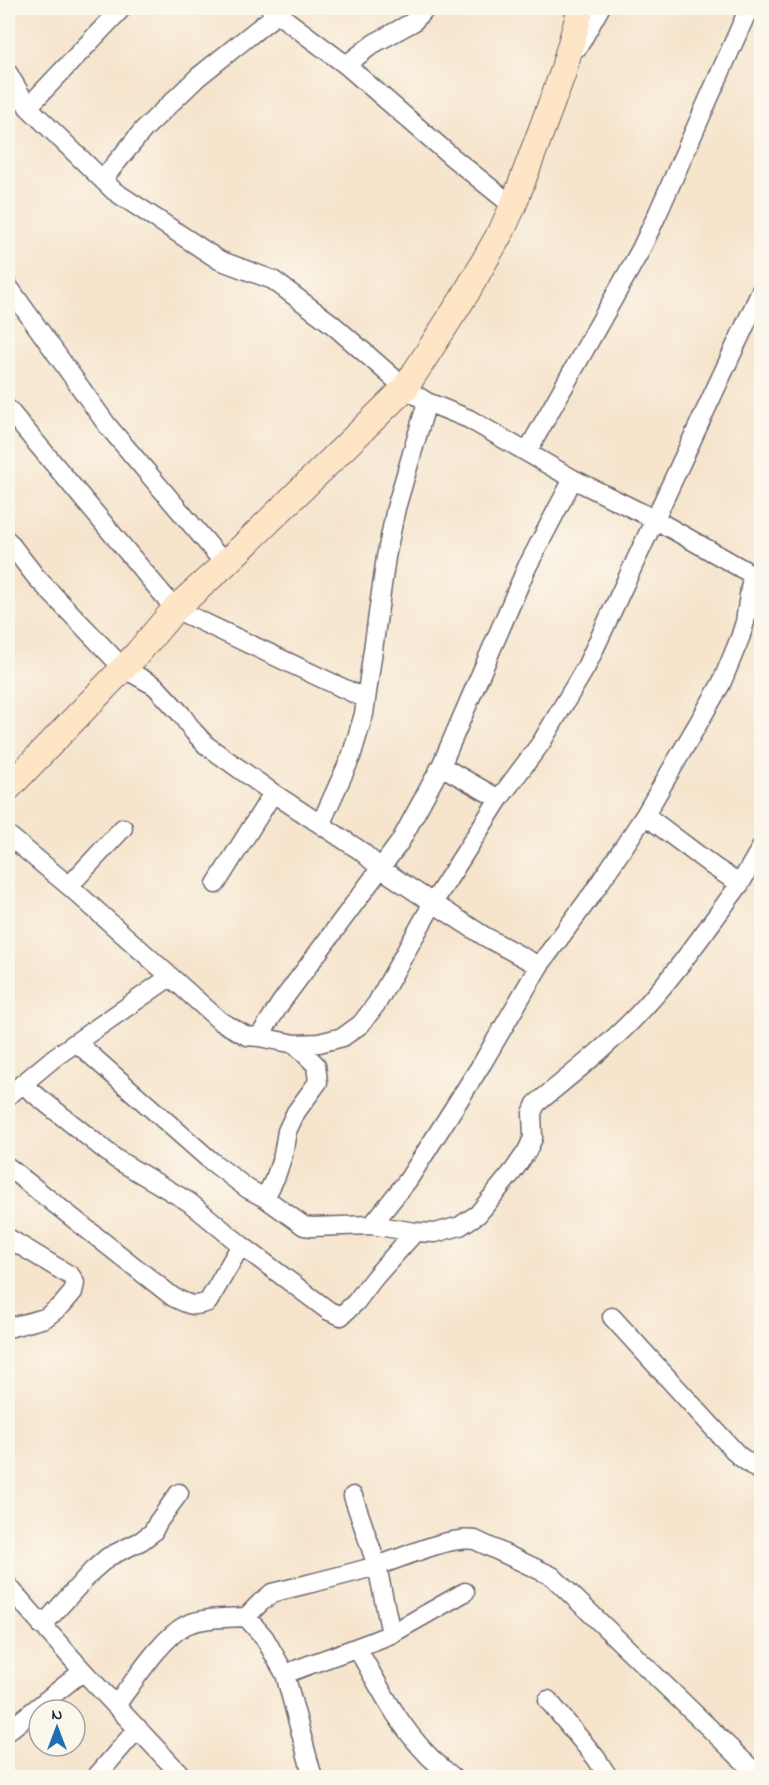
<svg xmlns="http://www.w3.org/2000/svg" width="769" height="1785" font-family="'Indie Flower',sans-serif">
  <rect width="100%" height="100%" fill="#fbf7ec"/>
  <filter id="ink" filterUnits="userSpaceOnUse"><feTurbulence type="fractalNoise" baseFrequency=".0167" numOctaves="2"/><feDisplacementMap in="SourceGraphic" scale="12" xChannelSelector="R" yChannelSelector="G"/><feConvolveMatrix kernelMatrix="1 2 1 2 8 2 1 2 1" color-interpolation-filters="sRGB"/></filter>
  <filter id="wash" filterUnits="userSpaceOnUse"><feTurbulence type="fractalNoise" baseFrequency=".008" numOctaves="4" result="noise"/><feDisplacementMap in="SourceGraphic" scale="24" xChannelSelector="R" yChannelSelector="G"/><feGaussianBlur stdDeviation="1.35" result="paint"/><feColorMatrix in="noise" values="0 0 0 0 0 0 0 0 0 0 0 0 0 0 0 0 0 1.4 0 .05"/><feComposite in="paint" operator="in"/></filter>
  <g filter="url(#wash)">
    <rect width="100%" height="100%" fill="#f6e4cc"/>
  </g>
  <g filter="url(#ink)">
    <g fill="none" stroke-linecap="round" stroke-linejoin="round">
      <!-- street casing -->
      <g stroke="#6c666e" stroke-width="21">
        <path id="street" d="M270 8 346 65 452 157 513 206
          M578 47 600 8
          M346 65 373 44 413 22 426 8
          M8 73 28 107 114 191 219 260 273 280 332 324 405 388 427 402 469 419 573 479 654 519 762 580
          M28 107 122 8
          M104 181 107 174 144 129 198 77 284 8
          M8 286 107 425 225 564
          M8 409 175 609 366 699
          M527 452 640 251 657 215 749 8
          M8 541 36 577 123 668 155 686 181 714 193 731 206 745 273 793 361 851 380 868 410 888 484 936 539 966
          M441 766 499 799
          M645 815 714 867 740 884 762 846
          M321 823 351 757 364 714 386 557 396 508 427 402
          M8 835 69 886 220 1021 247 1036 259 1037 282 1001 400 842 441 766 527 567 573 479
          M216 884 273 793
          M69 886 123 828
          M259 1037 295 1044 319 1043 343 1037 361 1024 377 1003 433 903 499 799 541 743 586 667 762 289
          M76 1042 211 1161 248 1189 265 1198 304 1226 312 1227 372 1225 415 1232 435 1233 460 1226 478 1214 514 1170 527 1151 533 1138 532 1113 536 1104C572 1074 610 1045 642 1010 678 971 708 927 740 884
          M22 1084 116 1159 189 1202 241 1245 329 1311 341 1316 356 1302 375 1277 415 1232
          M8 1096 55 1057 170 977
          M8 1167 173 1297C188 1304 192 1308 208 1302L241 1245
          M265 1198 276 1176 283 1155 287 1131 296 1112 318 1082 316 1065 295 1044
          M372 1225 408 1180 483 1062 539 966 593 893 645 815 721 684 740 638 745 622 752 575
          M8 1238 71 1276 75 1283 73 1292 62 1305 45 1318 8 1328
          M612 1317 738 1455 762 1473
          M8 1586 83 1671 184 1778
          M246 1617 260 1603 272 1593C307 1584 342 1576 376 1566 404 1558 446 1536 475 1540L552 1576 761 1778
          M42 1626 92 1571 108 1557 141 1541 153 1532 158 1522 179 1493
          M391 1634 465 1592
          M357 1648C378 1684 397 1723 426 1753 434 1762 445 1770 454 1778
          M285 1674C320 1660 356 1649 391 1634L377 1566 353 1496
          M548 1700 596 1758 609 1778
          M116 1705C134 1682 161 1638 186 1625 204 1617 227 1618 246 1617L264 1637 285 1674 313 1778
          M8 1731 83 1671
          M95 1778 138 1728"/>
      </g>
      <!-- secondary casing -->
      <g stroke="#6c666e" stroke-width="28">
        <path id="secondary" d="M8 788 137 654 175 609 225 564 405 388 465 295 502 230 513 206 562 75 581 8"/>
      </g>
      <!-- street -->
      <use href="#street" stroke="#fff" stroke-width="18"/>
      <!-- secondary -->
      <use href="#secondary" stroke="#fee5c5" stroke-width="26"/>
    </g>
  </g>
  <!-- margin -->
  <rect width="769" height="1785" fill="none" stroke="#fbf7ec" stroke-width="30"/>
  <!-- north arrow -->
  <g transform="translate(57 1728)"><circle r="28" fill="#fbf7ec" stroke="#a4a2a5" stroke-width="1.5"/>
  <path d="M0-4.5L10 22L0 15L-10 22Z" fill="#1f6fb2"/>
  <text y="-9" font-size="16" font-weight="bold" text-anchor="middle" fill="#22223b">N</text>
  </g>
</svg>
